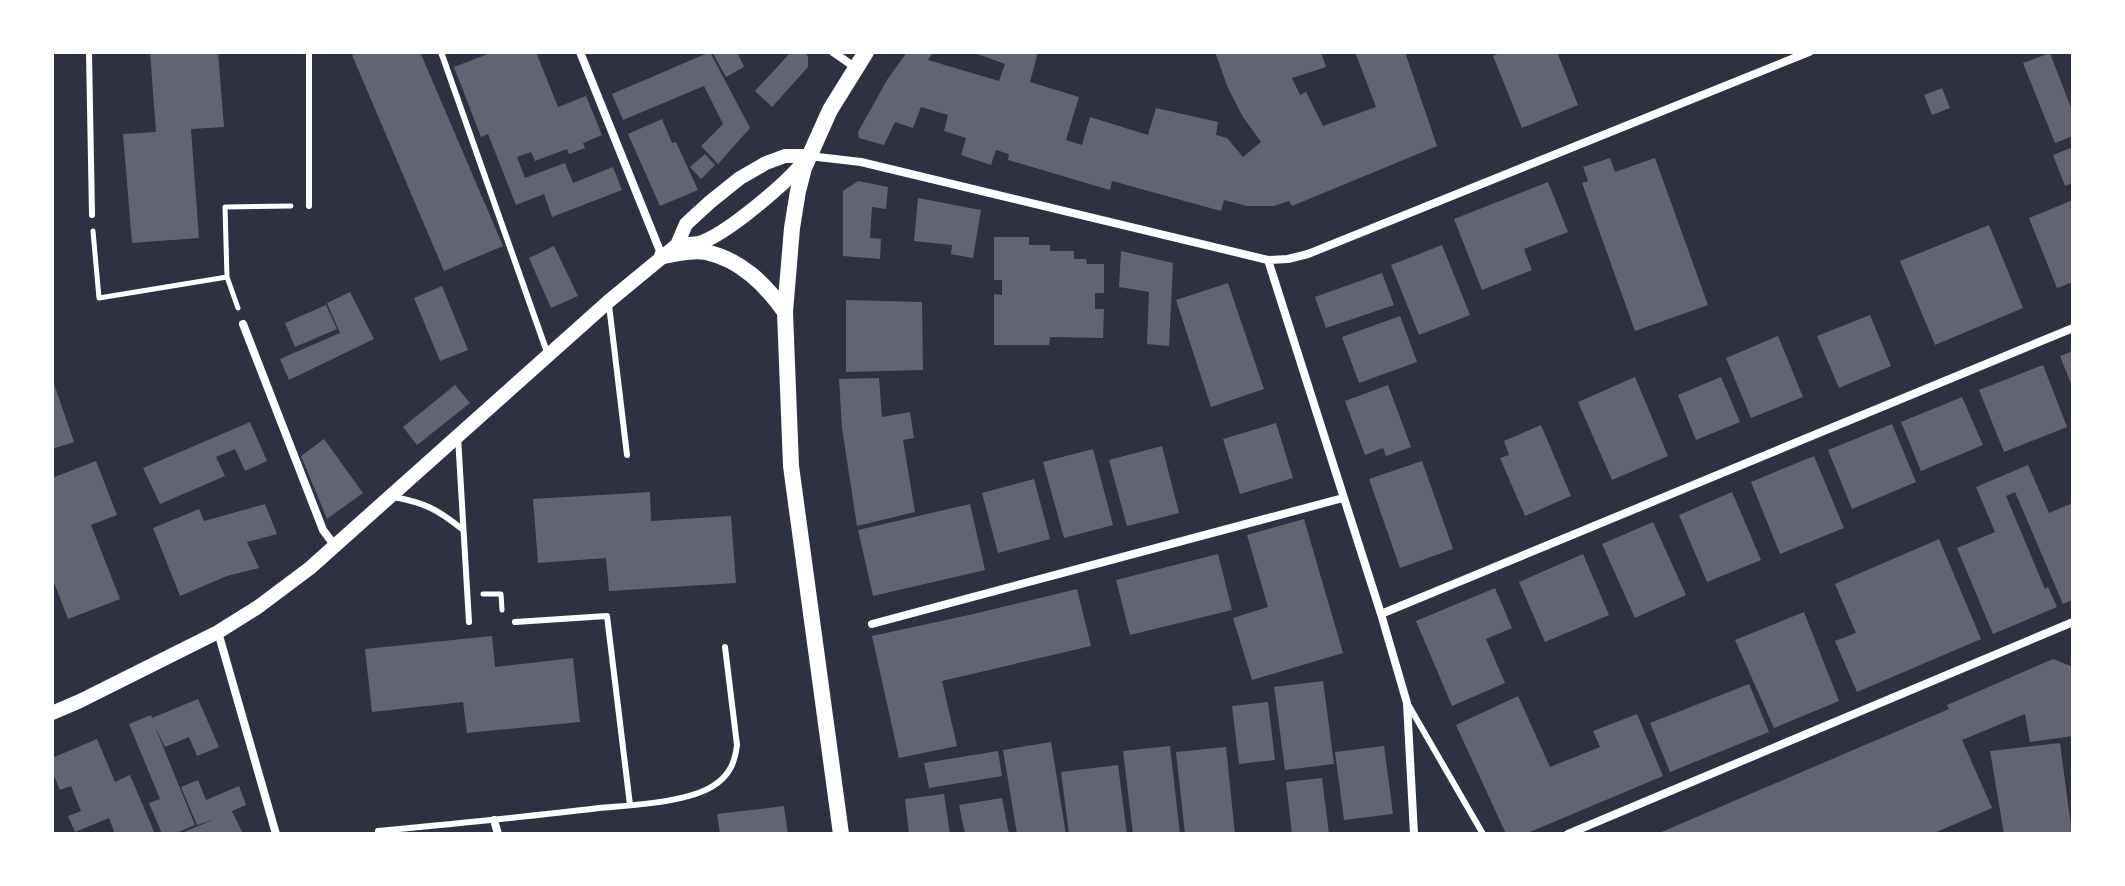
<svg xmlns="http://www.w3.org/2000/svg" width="2125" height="886" font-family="'Roboto Condensed',sans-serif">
  <rect width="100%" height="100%" fill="#2d3142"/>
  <!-- building -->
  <path fill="#626471" d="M150 52H218L224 127 191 129 199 238 132 243 123 134 156 132Z
    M358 52H420L503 246 444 271 352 55Z
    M493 52H536L558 107 586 96 602 135 583 143 585 148 569 154 567 149 535 161 531 152 517 157 525 178 565 163 573 183 613 167 622 190 552 217 544 194 516 205 488 134 481 137 454 67Z
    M710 52 750 128 718 164 701 146 723 124 704 86 623 120 612 94Z
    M712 52H737L744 67 726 77Z
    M791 52H805L808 57V67L772 107 755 91Z
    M907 52H933L928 60 999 81 1005 64 972 52H1038L1030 82 1079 97 1066 140 1082 145 1090 117 1148 135 1156 108 1218 122 1216 135 1227 138 1243 157 1261 142 1243 117 1228 88 1215 52H1321L1326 67 1292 78 1300 95 1306 92 1323 126 1376 107 1355 52H1405L1437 146 1292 206 1289 201 1274 206H1247L1224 200 1221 211 1112 181 1110 190 1008 160 1009 154 996 150 991 165 961 155 966 138 944 131 948 115 921 107 913 128 895 122 884 145 859 138 858 132 887 80Z
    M1502 52H1557L1578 105 1522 128 1493 56Z
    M2050 53 2073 113V136L2055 143 2023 63Z
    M1942 88 1950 108 1932 115 1924 95Z
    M662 119 672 143 676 142 698 190 660 206 628 134Z
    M2073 147V183L2065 186 2053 155Z
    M705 154 715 165 701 179 690 167Z
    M1610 158 1615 172 1655 158 1708 305 1635 331 1582 183 1588 181 1583 167Z
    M858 181 888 187 886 209 872 207 870 238 881 239 880 259 843 256V191Z
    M1548 182 1568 232 1524 249 1532 270 1482 290 1454 219Z
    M918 198 981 210 973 258 951 254 952 245 914 241Z
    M2073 200V282L2057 288 2029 218Z
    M1989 225 2023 308 1935 345 1900 261Z
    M994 237H1029V245H1050V251H1074V259H1086L1087 264H1104V293H1095V309H1104L1103 338 1050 337 1049 345H994V294L1002 295V280H994Z
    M1442 245 1470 315 1419 335 1391 265Z
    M554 246 578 296 551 308 529 258Z
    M1121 251 1173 263 1169 346 1147 344 1149 292 1119 287Z
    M1382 273 1394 305 1326 328 1315 297Z
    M1228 283 1264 389 1211 407 1176 300Z
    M442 286 468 350 440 361 414 298Z
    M350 292 374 339 289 380 280 359 340 333 327 303Z
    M846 300 922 302 923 370 846 372Z
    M326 305 337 329 295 347 285 323Z
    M1870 315 1891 366 1839 388 1817 336Z
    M1400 316 1417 362 1359 383 1342 337Z
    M1778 336 1803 397 1751 418 1726 358Z
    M2073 351V389L2060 356Z
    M2043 365 2067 427 2004 452 1979 390Z
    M1635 377 1668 456 1612 480 1578 402Z
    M1721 377 1740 422 1696 440 1678 395Z
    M52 378 74 442 52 449Z
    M879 378 882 417 910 412 914 438 903 440 915 512 857 526 842 428 839 379Z
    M455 385 470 403 417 445 403 427Z
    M1388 385 1411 447 1386 456 1383 448 1365 455 1345 401Z
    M1962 397 1983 445 1921 471 1901 422Z
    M250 422 267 461 245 471 235 449 216 457 225 476 160 504 143 468Z
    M1276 423 1293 478 1240 494 1223 439Z
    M1892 424 1916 482 1852 509 1828 450Z
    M1541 425 1571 496 1525 516 1500 458 1509 455 1504 441Z
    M324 439 363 493 327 519 301 456Z
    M1162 446 1179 513 1127 526 1109 460Z
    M1093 449 1113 525 1064 538 1043 462Z
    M1814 456 1844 528 1780 554 1751 482Z
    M96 461 117 515 91 525 120 599 68 619 52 577V478Z
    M1422 461 1453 549 1400 568 1369 479Z
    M2028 465 2049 513 2073 503V600L2063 604 2015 492 2006 496 2045 589 2048 587 2057 607 1993 634 1957 548 1995 532 1976 487Z
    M1034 479 1050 539 998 553 982 493Z
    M650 492 651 521 731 516 736 583 609 591 606 558 538 563 533 499Z
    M1732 492 1761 560 1707 582 1679 515Z
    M265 504 277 534 247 542 259 568 227 576 180 596 153 528 199 509 204 521Z
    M970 504 985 570 873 596 858 530Z
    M1304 519 1343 653 1252 680 1233 618 1268 607 1247 535Z
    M1653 522 1686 595 1635 618 1602 544Z
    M1939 539 1981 639 1857 692 1835 641 1856 633 1835 584Z
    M1218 554 1232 610 1130 635 1116 580Z
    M1583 554 1609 615 1545 642 1519 582Z
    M1495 588 1512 628 1486 639 1505 683 1452 706 1416 621Z
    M1077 589 1091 646 942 681 957 746 899 758 872 636 969 615Z
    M1804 612 1839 701 1774 728 1735 640Z
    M492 636 495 667 573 658 580 722 467 733 463 702 372 712 365 649Z
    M2053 659 2073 667V736L2030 742 2025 714 1962 740 1992 808 1932 834H1657L1949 709 1947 705Z
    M1323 681 1334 764 1285 770 1274 687Z
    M1749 684 1769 732 1670 772 1650 723Z
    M1518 696 1550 767 1600 747 1593 731 1637 714 1663 776 1525 834H1506L1456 725Z
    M198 699 219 747 197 756 189 737 165 747 155 727 195 825 174 834H162L149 803 160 799 129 724 151 715 152 718Z
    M1268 702 1275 760 1239 764 1232 706Z
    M97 739 115 782 130 775 155 834H115L109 818 75 832 68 816 81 811 71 786 60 790 52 771V758Z
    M1051 742 1066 834H1017L1003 750Z
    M2060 743 2072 834H2004L1990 751Z
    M1170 746 1180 834H1133L1123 751Z
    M1384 746 1393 814 1344 820 1335 752Z
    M1226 747 1235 834H1185L1176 752Z
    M998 751 1002 776 929 788 924 763Z
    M1118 765 1127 834H1069L1061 772Z
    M1322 778 1329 834H1292L1286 782Z
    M198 780 206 800 239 786 246 805 232 811 243 834H179L215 819 197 825 181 787Z
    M944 794 950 834H909L905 799Z
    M1002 798 1009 834H965L959 805Z
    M784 806 788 834H720L717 814Z"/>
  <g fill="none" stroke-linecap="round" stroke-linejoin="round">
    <!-- path -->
    <path stroke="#fff" stroke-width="5" d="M93 231 99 298 227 277 238 308
      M227 277 225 207 291 206
      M483 594H501L502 610"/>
    <!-- service -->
    <path stroke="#fff" stroke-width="6" d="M89 52 92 215
      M309 52V206
      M441 52 548 355
      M609 305 627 455
      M458 437 469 622
      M394 497C425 503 437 509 462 529
      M515 622 607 616 630 805
      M1409 706 1483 834
      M378 831C452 824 526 817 599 808 631 805 686 803 713 786 729 776 735 763 737 745L725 647"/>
    <!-- minor -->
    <path stroke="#fff" stroke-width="8" d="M580 52 662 256
      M833 52 856 68
      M809 156 861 162 1268 260 1288 259 1308 254 1809 52
      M1268 260 1381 614 1407 703 1414 834
      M243 324 323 530 335 546
      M1381 614 2073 328
      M872 624 1343 498
      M218 632 276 834
      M494 820 498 834
      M1568 834 2073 622"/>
    <!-- tertiary -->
    <path stroke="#fff" stroke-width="14" d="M680 245C686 244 693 244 699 243 726 235 788 182 805 160
      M52 713 80 701 218 632 258 607 310 568 609 301 677 245 686 224 710 202 740 178 766 163 785 156H808"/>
    <!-- secondary -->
    <path stroke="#fff" stroke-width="16" d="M662 256C676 254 692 249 706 252 741 260 765 284 785 312
      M841 834 791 466 785 312 792 228 798 191 804 168 830 110 866 52"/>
  </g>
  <!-- border -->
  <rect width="2125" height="886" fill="none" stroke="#ffffff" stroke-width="108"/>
</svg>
